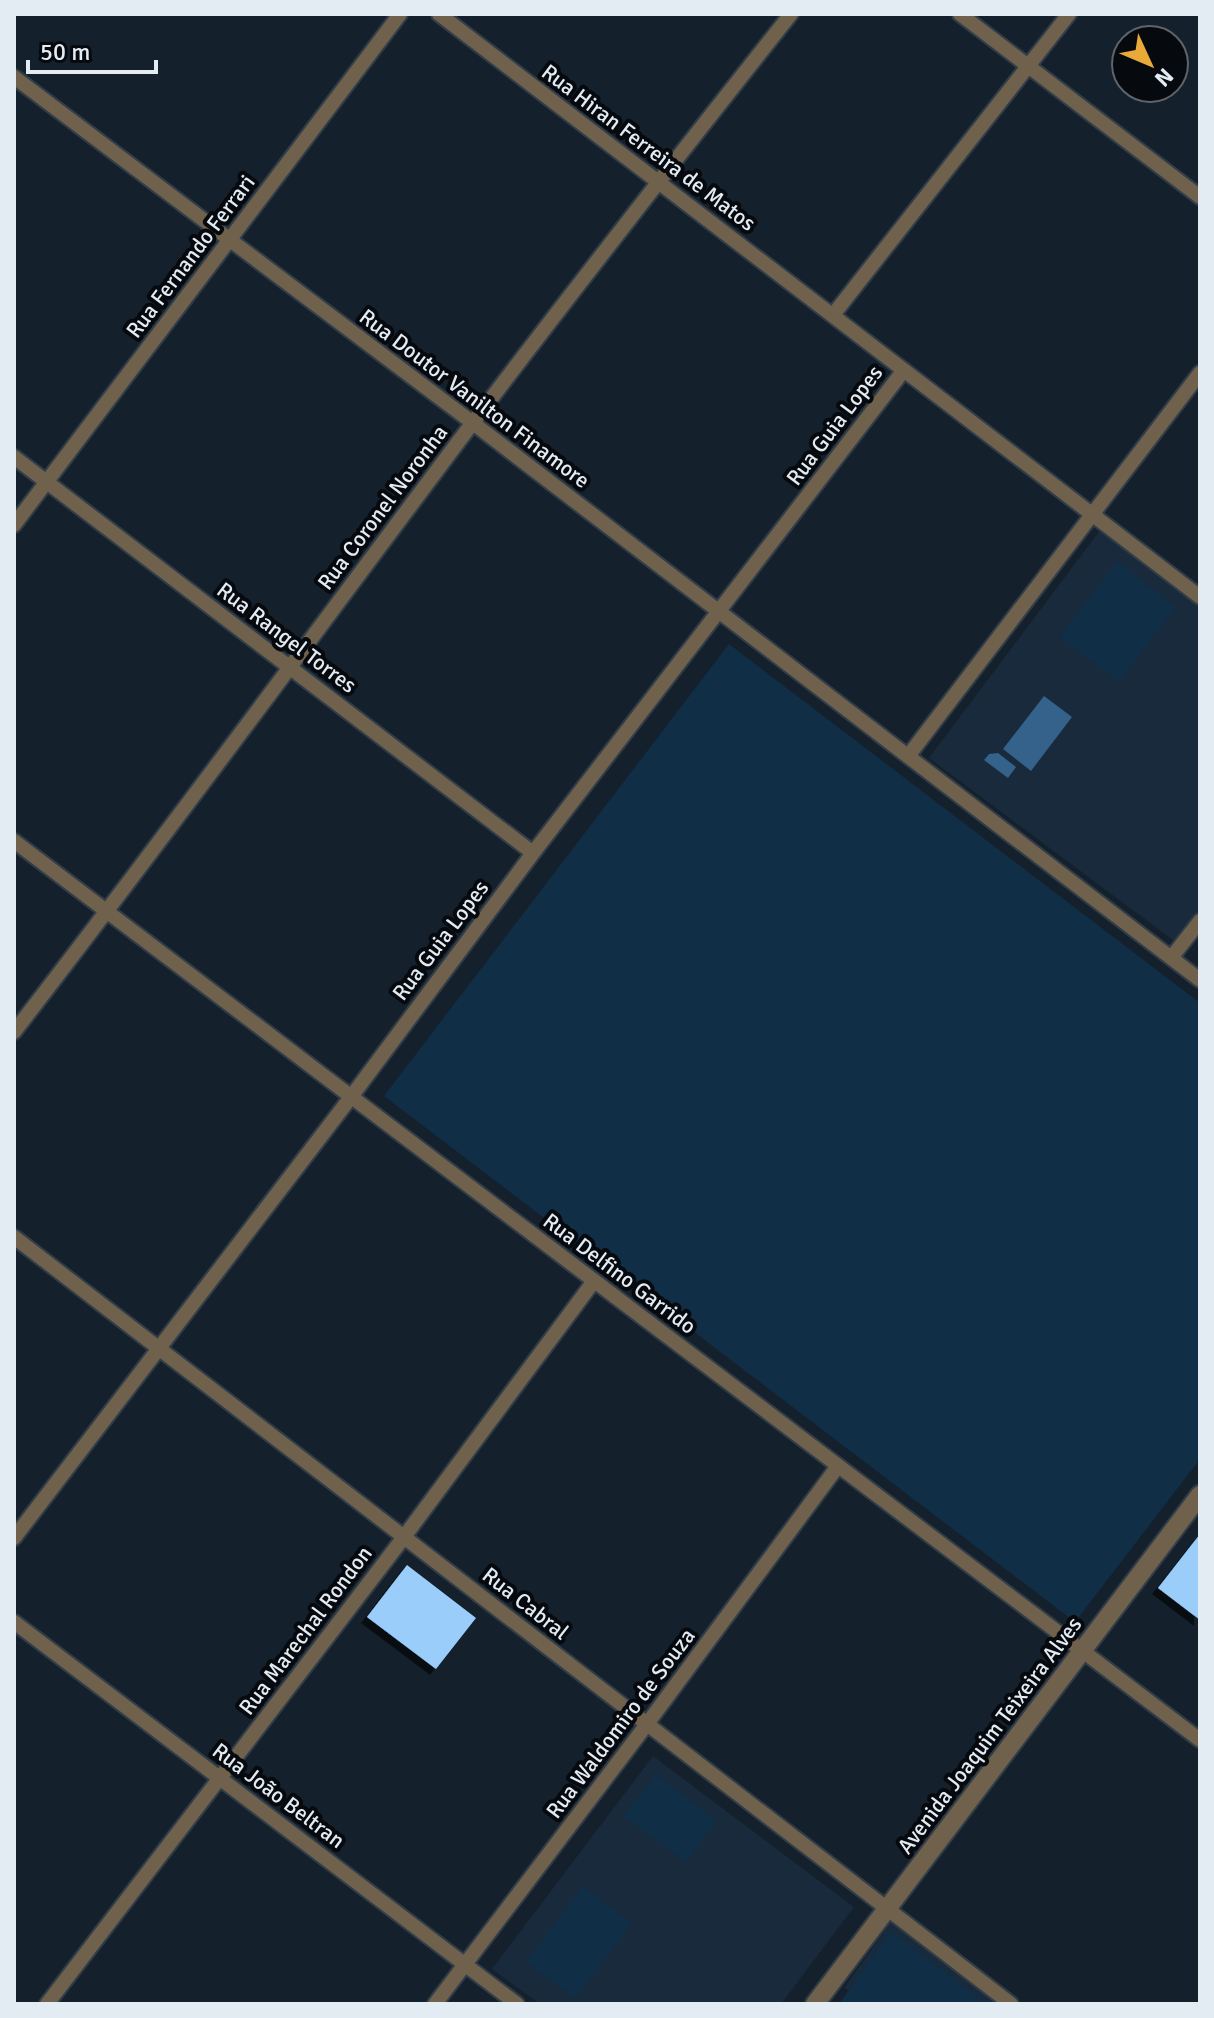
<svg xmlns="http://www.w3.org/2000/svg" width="1214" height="2018" font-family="Signika,sans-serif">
  <defs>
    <filter id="shadow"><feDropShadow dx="-6" dy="6" stdDeviation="0" flood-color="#0009"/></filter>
  </defs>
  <rect width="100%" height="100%" fill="#14212d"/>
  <!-- built -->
  <path fill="#182a3b" d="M1101 529 1200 605V911L1177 943 929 758Z
    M653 1756 854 1907 781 2004H540L492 1969Z
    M895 1916 1001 2004H961L863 1997 844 1988Z"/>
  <!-- green -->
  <path fill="#102e46" d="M1117 561 1176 607 1119 682 1059 637Z
    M729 644 1200 1003V1459L1075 1622 384 1096Z
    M656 1774 717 1821 686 1862 623 1816Z
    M583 1886 632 1923 575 1999 526 1962Z
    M891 1931 987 2004H839Z"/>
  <!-- water -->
  <path fill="#34628a" d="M1044 696 1072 717 1031 771 1003 749Z
    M998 753 1016 767 1008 778 984 760 989 754Z"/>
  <!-- building -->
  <path fill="#9bcdfa" filter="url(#shadow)" d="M1200 1534V1620L1158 1588Z
    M407 1565 476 1618 436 1669 367 1617Z"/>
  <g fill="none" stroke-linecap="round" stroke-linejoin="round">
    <!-- minor casing -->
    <g stroke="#313d49" stroke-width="18">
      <path id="minor" d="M439 14 1200 597
        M960 14 1200 197
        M14 77 473 423 1200 980
        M833 315 1069 14
        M14 457 533 853
        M14 525 400 14
        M909 755 1200 373
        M14 841 1200 1740
        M1171 958 1200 921
        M14 1032C169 832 319 627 471 425 576 287 683 150 791 14
        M14 1237 1011 2004
        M14 1538 351 1097 533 853 904 370
        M14 1622 517 2004
        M47 2004 404 1537 594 1281
        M435 2004 647 1724 838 1466"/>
    </g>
    <!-- tertiary casing -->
    <g stroke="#313d49" stroke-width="22">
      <path id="tertiary" d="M815 2004 1200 1495"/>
    </g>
    <!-- minor -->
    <use href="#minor" stroke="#6f614b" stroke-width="14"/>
    <!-- tertiary -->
    <use href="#tertiary" stroke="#6f614b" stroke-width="18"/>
  </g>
  <g text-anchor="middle" stroke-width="8" stroke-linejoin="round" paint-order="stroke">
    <!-- street labels -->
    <g font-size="22" fill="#e3ebf3" stroke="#060a0f">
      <text transform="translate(649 147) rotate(37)" y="8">Rua Hiran Ferreira de Matos</text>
      <text transform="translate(190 256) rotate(-53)" y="8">Rua Fernando Ferrari</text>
      <text transform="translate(475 398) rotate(37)" y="8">Rua Doutor Vanilton Finamore</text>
      <text transform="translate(834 425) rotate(-53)" y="8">Rua Guia Lopes</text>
      <text transform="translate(382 507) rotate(-53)" y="8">Rua Coronel Noronha</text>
      <text transform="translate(287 637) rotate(37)" y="8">Rua Rangel Torres</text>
      <text transform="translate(440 940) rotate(-53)" y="8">Rua Guia Lopes</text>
      <text transform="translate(620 1273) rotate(37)" y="8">Rua Delfino Garrido</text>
      <text transform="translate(526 1603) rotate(38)" y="8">Rua Cabral</text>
      <text transform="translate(305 1630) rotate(-53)" y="8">Rua Marechal Rondon</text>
      <text transform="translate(620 1723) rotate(-53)" y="8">Rua Waldomiro de Souza</text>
      <text transform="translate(989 1735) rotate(-53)" y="8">Avenida Joaquim Teixeira Alves</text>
      <text transform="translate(279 1795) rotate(37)" y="8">Rua João Beltran</text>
    </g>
  </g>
  <!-- border -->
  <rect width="1214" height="2018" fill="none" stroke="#e3ebf3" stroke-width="32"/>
  <!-- north arrow -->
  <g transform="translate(1150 64) rotate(134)"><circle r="38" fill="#060a0f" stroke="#5e646a" stroke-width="2"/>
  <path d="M0-6L14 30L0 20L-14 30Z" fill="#eaaa39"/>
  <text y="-12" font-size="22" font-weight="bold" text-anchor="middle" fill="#e3ebf3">N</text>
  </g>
  <!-- scale -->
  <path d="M28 60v12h128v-12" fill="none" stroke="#e3ebf3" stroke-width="4"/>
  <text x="40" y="60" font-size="24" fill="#e3ebf3" stroke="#060a0f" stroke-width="6" paint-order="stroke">50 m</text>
</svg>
